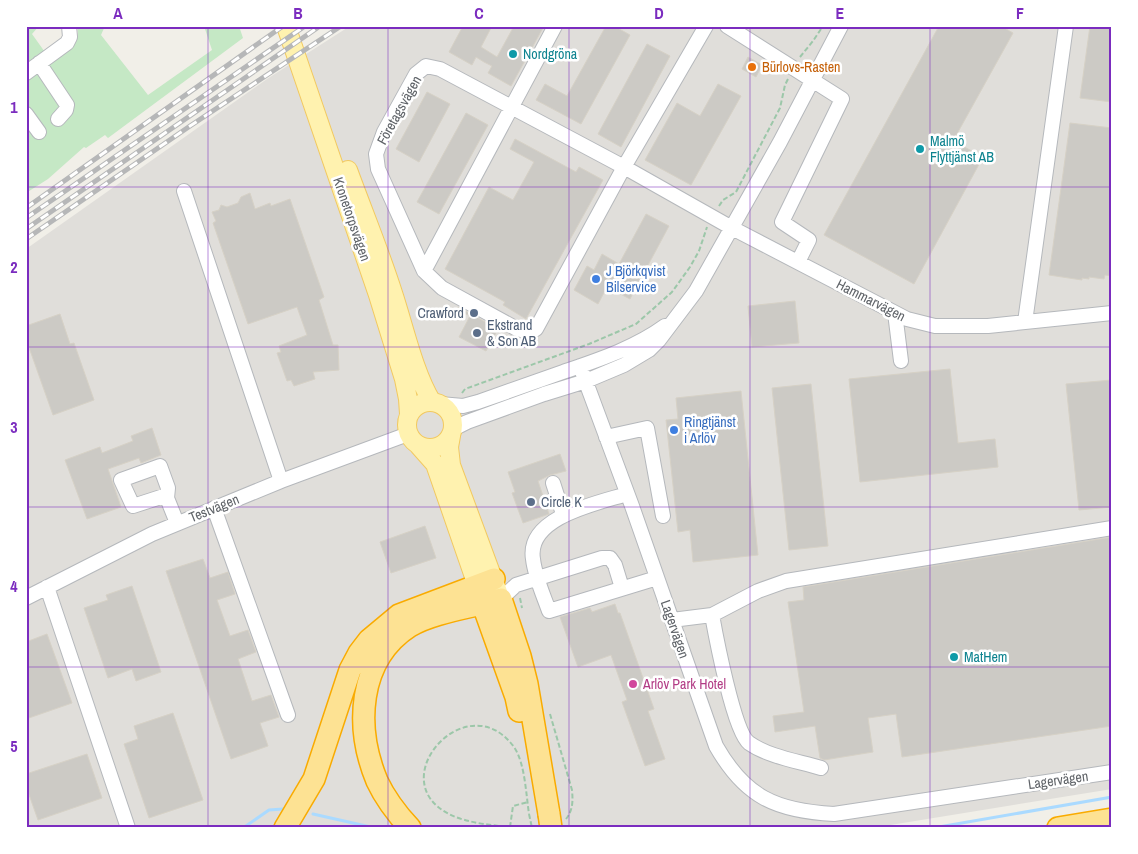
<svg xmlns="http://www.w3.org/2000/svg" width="1138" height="854" font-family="'Archivo Narrow',sans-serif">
  <rect width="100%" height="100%" fill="#f1efe8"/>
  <!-- industrial -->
  <path fill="#e0deda" d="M350 26H1112V789L872 828H26V249L267 79Z"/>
  <!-- green -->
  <path fill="#c5e8c5" d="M26 26H39L32 34 52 62C65 53 82 44 77 26H105L101 35 148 95 212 50 204 26H239L243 38 108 138 105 135 86 148 84 147 48 179 26 193Z"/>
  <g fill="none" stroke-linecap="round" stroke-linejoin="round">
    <!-- stream -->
    <path stroke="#aadaff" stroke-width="3" d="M313 814 375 828
      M243 828 269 810 283 809
      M933 828 1112 797"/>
  </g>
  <!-- building -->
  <path fill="#cccac5" stroke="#d6d1c6" d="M463 26H492L481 47 497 57 514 26H544L511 86 488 73 492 66 484 62 476 57 472 65 449 52Z
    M606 26H614L630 35 581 124 536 100 545 84 567 96Z
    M939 26H1001L1013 33 953 141 983 157 914 284 824 235Z
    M1090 26H1112V102L1080 98Z
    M647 44 670 56 621 147 598 134Z
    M748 57 762 65 756 77 742 69Z
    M718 84 741 96 691 185 645 160 677 103 700 116Z
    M427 92 450 104 419 162 396 149Z
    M466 113 488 125 439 214 417 202Z
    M1070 123 1112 128V276L1105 275 1104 279 1089 277V279L1082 278V280L1049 275Z
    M515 139 576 172 579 167 603 180 526 319 503 305 505 302 445 269 489 187 513 200 534 162 510 149Z
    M250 193 255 209 270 203 271 206 290 199 324 297 319 300 333 345H338L339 370 313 372 315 379 294 386 291 380 287 381 277 353 281 352 279 346 307 335 297 307 248 324 213 223 216 221 212 212 219 210 221 205 227 207 238 203 241 197Z
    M646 214 669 226 630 299 607 287 598 304 574 290 587 266 594 270 602 254 619 264Z
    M795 301 799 343 752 347 748 306Z
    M458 307 498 329 486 351 459 337 470 316 456 309Z
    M60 314 70 344 74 343 94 400 53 415 26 339V326Z
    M950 369 958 443 995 439 998 467 860 482 849 379Z
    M1112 380V507L1079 510 1066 384Z
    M811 384 828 546 789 550 772 388Z
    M741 391 758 555 693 562 690 530 678 532 666 420 678 419 676 398Z
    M152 428 161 455 141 463 139 458 108 469 121 507 87 519 65 460 100 447 102 453 133 441 131 436Z
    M560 454 566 471 550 475 538 481 549 514 523 523 512 493 515 492 508 472Z
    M425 526 436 558 391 573 380 542Z
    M1112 537V726L902 757 896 714 868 718 873 752 824 760 820 758 815 726 775 732 773 716 804 712 788 602 804 600 803 587Z
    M203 559 210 578 228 572 235 594 217 600 230 636 248 630 256 652 238 659 252 701 271 695 279 717 260 723 268 746 231 759 166 571Z
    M132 586 161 672 136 681 132 669 108 678 84 608 108 600 106 595Z
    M615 604 618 613H620L654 709 648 711 665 759 645 766 622 702 627 700 611 655 578 667 560 617 590 608 592 612Z
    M47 634 72 703 26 719V642Z
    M173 713 203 800 149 818 124 744 138 739 134 726Z
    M87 754 102 798 38 820 26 786V774Z"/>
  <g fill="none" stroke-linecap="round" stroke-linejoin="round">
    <!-- minor casing -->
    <g stroke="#b5b8bc" stroke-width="16">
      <path id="minor" d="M706 26 624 167 536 329 529 332 517 329 442 288 424 271 378 169 376 154 384 132 416 74 426 66 440 69 624 167 732 228 907 319 935 326H988L1112 313
        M727 26 842 99 782 222 809 240 798 262
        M39 63 67 105 66 110 58 119
        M26 73 67 43 70 37 69 26
        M26 114 39 132
        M184 191 281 481
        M424 271 555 26
        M895 313 901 361
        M1025 322 1066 26
        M580 366 632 506 716 746C745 797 776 811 834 814L1112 772
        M440 404 463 406 478 402C507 392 535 382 563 372 598 360 635 348 665 326
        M453 429 467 422 544 394 586 381 624 365 649 350 659 340 696 291 780 142 841 26
        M606 437 647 428 663 516
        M553 483 563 514
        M627 494C598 503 526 517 533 559 535 577 543 594 549 611L657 578
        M167 495 133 506 121 480 160 466 168 488 167 498 177 523
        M214 508 288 715
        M47 587 128 828
        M26 598 152 534 281 481 408 434
        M501 599 516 585 602 558H610L615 565 622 588
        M712 615C716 637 734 732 749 743 769 757 798 761 821 768
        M672 620 712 615 758 591 786 581 1112 528"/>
    </g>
    <!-- major casing -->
    <g stroke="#f2c960" stroke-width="20">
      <path id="major" d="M286 26 378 295 404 379 408 399 409 414
        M348 170C363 211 380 252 393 293 404 326 414 373 432 402
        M407 425a23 23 0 1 1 46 0a23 23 0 1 1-46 0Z
        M451 436 449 447 451 465 498 592
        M419 446 435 464 481 597"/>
    </g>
    <!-- highway casing -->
    <g stroke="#f9ab00" stroke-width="24">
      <path id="highway" d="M483 605 516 697 519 711
        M285 828 314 779 350 670 359 653 369 640 399 615 494 579
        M410 828C397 814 385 798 377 781 355 728 357 660 410 626 433 612 474 607 501 599L520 656 527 684 549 814
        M1058 828 1112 819"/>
    </g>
    <!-- path -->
    <path stroke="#9cc7a9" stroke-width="2" stroke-dasharray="5 2.5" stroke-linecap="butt" d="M800 57 813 41 823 26
      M719 206 723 200 736 192 780 108 785 85 788 79
      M462 393 465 389 589 344 636 324 672 292 690 267 699 251 707 227
      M520 598 522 608
      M550 714 572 790C573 801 573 810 566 819
      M510 827 513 806 528 802
      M521 828C499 826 468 824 449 814 381 780 467 683 514 747 525 763 526 794 529 814"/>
    <!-- minor -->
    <use href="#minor" stroke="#fff" stroke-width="14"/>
    <!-- major -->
    <use href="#major" stroke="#fff2af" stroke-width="18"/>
    <!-- highway -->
    <use href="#highway" stroke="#fde293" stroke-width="21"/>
    <!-- rail casing -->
    <g stroke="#b6b7b8" stroke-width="5">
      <path id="rail" d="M26 208 283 26
        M26 218 305 26
        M26 229 320 26
        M26 239 190 126 341 26"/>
    </g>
    <!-- rail -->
    <use href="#rail" stroke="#fff" stroke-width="3" stroke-dasharray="9" stroke-linecap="butt"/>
    <!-- highway-bridge casing -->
    <g stroke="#f9ab00" stroke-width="24" stroke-linecap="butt">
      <path id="highway-bridge" d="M549 814 551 828"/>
    </g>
    <!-- path-bridge -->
    <path stroke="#9cc7a9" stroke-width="2" stroke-dasharray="5 2.5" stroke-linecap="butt" d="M529 814 532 828"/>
    <!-- highway-bridge -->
    <use href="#highway-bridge" stroke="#fde293" stroke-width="21"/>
  </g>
  <!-- grid -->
  <path fill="none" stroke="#7b2cbf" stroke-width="1" stroke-opacity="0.55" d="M208 26V828M388 26V828M569 26V828M750 26V828M930 26V828M26 187H1112M26 347H1112M26 507H1112M26 667H1112"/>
  <!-- markers -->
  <g fill="#0f9aa8" stroke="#fff" stroke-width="2">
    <circle cx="513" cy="54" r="5"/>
    <circle cx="920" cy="149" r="5"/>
    <circle cx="954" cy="657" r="5"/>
  </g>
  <circle fill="#e8710a" stroke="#fff" stroke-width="2" cx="752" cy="67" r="5"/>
  <g fill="#3f7fe0" stroke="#fff" stroke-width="2">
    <circle cx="596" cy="279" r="5"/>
    <circle cx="674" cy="430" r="5"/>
  </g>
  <g fill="#5c6f8a" stroke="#fff" stroke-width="2">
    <circle cx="474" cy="313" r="5"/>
    <circle cx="477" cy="333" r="5"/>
    <circle cx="531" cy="502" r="5"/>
  </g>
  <circle fill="#d1479c" stroke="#fff" stroke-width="2" cx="633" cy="684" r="5"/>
  <g text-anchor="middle" stroke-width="5" stroke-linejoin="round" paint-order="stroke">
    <!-- culture labels -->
    <g font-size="14" fill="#0d838f" stroke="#fff" text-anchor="start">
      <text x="523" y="59">Nordgröna</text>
      <text x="930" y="146">Malmö<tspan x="930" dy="16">Flyttjänst AB</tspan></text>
      <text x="964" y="662">MatHem</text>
    </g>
    <!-- food labels -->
    <g font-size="14" fill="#c56008" stroke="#fff" text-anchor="start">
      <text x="762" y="72">Bürlovs-Rasten</text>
    </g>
    <!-- street labels -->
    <g font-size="14" fill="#5f6368" stroke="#fff">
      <text transform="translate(399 110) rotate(-61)" y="5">Företagsvägen</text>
      <text transform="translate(352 219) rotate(71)" y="5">Kronetorpsvägen</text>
      <text transform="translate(871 300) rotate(27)" y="5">Hammarvägen</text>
      <text transform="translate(214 508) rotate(-22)" y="5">Testvägen</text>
      <text transform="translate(675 629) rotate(71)" y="5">Lagervägen</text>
      <text transform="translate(1058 780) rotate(-8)" y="5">Lagervägen</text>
    </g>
    <!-- shop labels -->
    <g font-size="14" fill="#366cbe" stroke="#fff" text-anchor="start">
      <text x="606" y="276">J Björkqvist<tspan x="606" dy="16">Bilservice</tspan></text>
      <text x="684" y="427">Ringtjänst<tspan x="684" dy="16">i Arlöv</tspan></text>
    </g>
    <!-- service labels -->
    <g font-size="14" fill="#4e5e75" stroke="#fff" text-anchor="start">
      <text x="464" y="318" text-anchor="end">Crawford</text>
      <text x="487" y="330">Ekstrand<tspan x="487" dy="16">&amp; Son AB</tspan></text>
      <text x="541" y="507">Circle K</text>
    </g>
    <!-- hotel labels -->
    <g font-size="14" fill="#b23c85" stroke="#fff" text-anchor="start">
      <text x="643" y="689">Arlöv Park Hotel</text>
    </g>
  </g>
  <!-- border -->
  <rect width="1138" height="854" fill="none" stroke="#ffffff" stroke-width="55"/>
  <rect x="28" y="28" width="1082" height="798" fill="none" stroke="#7b2cbf" stroke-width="2"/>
  <g font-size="16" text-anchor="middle" font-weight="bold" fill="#7b2cbf">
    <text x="118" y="19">A</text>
    <text x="298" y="19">B</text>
    <text x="479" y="19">C</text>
    <text x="659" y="19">D</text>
    <text x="840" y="19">E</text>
    <text x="1020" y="19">F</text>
    <text x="14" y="113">1</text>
    <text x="14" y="273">2</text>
    <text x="14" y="433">3</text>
    <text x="14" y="592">4</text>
    <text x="14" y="752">5</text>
  </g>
</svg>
